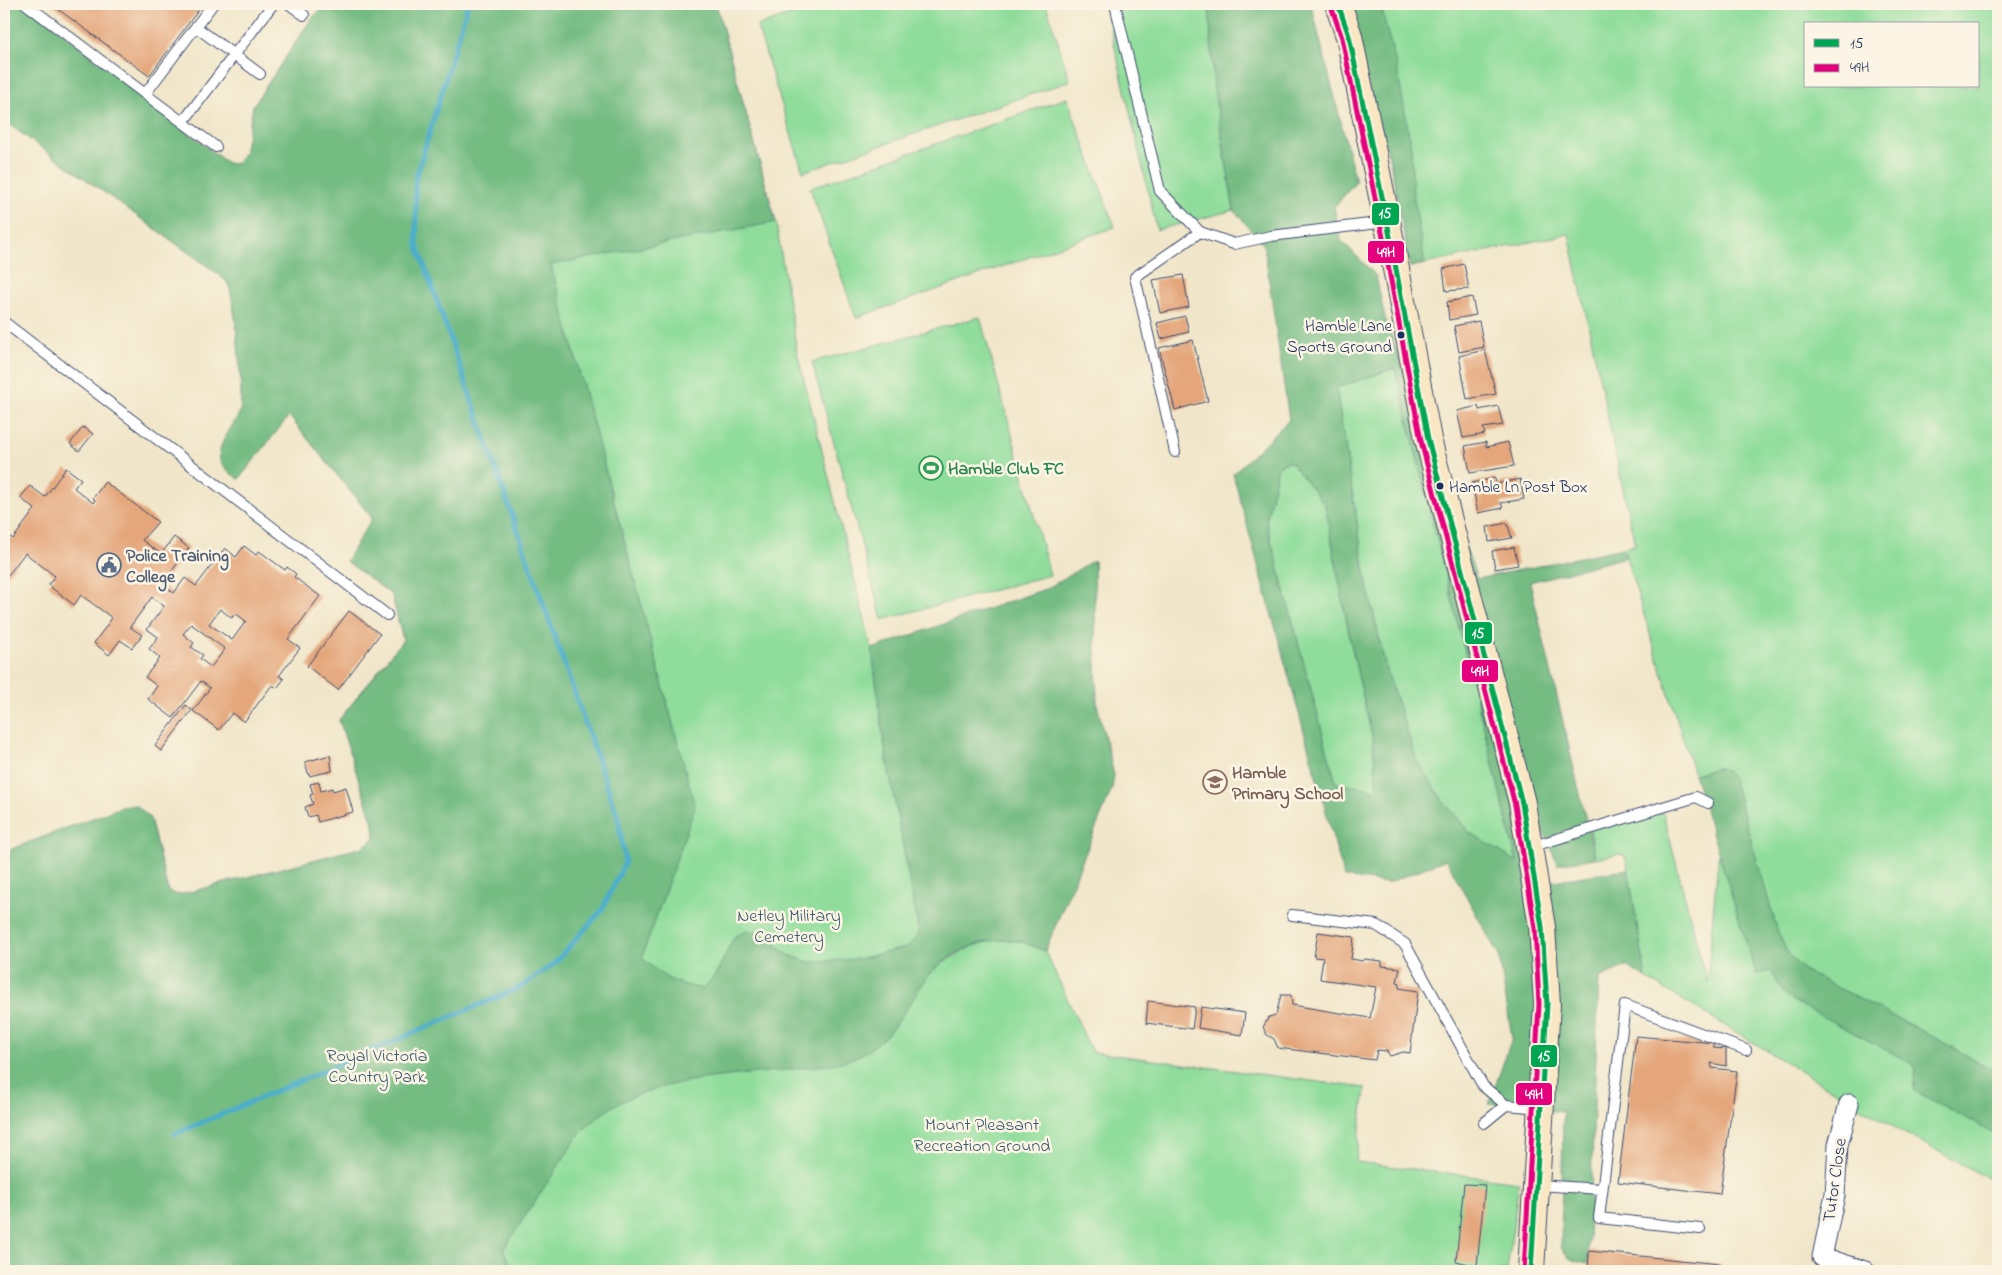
<svg xmlns="http://www.w3.org/2000/svg" width="2002" height="1275" font-family="'Indie Flower',sans-serif">
  <rect width="100%" height="100%" fill="#fcf5e5"/>
  <filter id="ink" filterUnits="userSpaceOnUse"><feTurbulence type="fractalNoise" baseFrequency=".02" numOctaves="2"/><feDisplacementMap in="SourceGraphic" scale="10" xChannelSelector="R" yChannelSelector="G"/><feConvolveMatrix kernelMatrix="1 2 1 2 8 2 1 2 1" color-interpolation-filters="sRGB"/></filter>
  <filter id="wash" filterUnits="userSpaceOnUse"><feTurbulence type="fractalNoise" baseFrequency=".0096" numOctaves="4" result="noise"/><feDisplacementMap in="SourceGraphic" scale="20" xChannelSelector="R" yChannelSelector="G"/><feGaussianBlur stdDeviation="1.12" result="paint"/><feColorMatrix in="noise" values="0 0 0 0 0 0 0 0 0 0 0 0 0 0 0 0 0 1.4 0 .05"/><feComposite in="paint" operator="in"/></filter>
  <g filter="url(#wash)">
    <rect width="100%" height="100%" fill="#f1e6c9"/>
    <!-- green -->
    <path fill="#90dd9b" stroke="#56867c" fill-rule="evenodd" d="M326 4H716L776 222 797 352 872 649 883 737 919 933 925 980 938 965 975 945 994 940 1021 941 1045 951 1092 1052 1365 1088 1356 1162 1519 1182 1507 1271H518L512 1266 466 1271H4L177 915 395 841 339 720 403 640 373 518 271 394 253 106 312 18Z
      M822 4H1046L1070 81 803 172 757 26Z
      M1105 4H1209L1214 89 1234 210 1157 230Z
      M1345 4H1998V1184L1897 1129 1646 978 1627 863 1624 855 1619 854 1595 858 1590 829 1663 813 1707 982 1726 771 1719 768 1694 774 1623 548 1635 545 1569 234 1410 267 1390 160ZM1806 24H1978V86H1806Z
      M1067 98 1115 227 856 318 810 188Z
      M980 317 1050 575 882 620 812 362Z
      M1395 368 1517 862 1469 833 1442 799 1417 761 1386 669 1366 580 1336 388Z
      M1290 461 1325 504 1350 639 1373 741 1377 790 1336 784 1266 522 1278 466Z"/>
    <!-- forest -->
    <path fill="#74bc83" stroke="#487670" fill-rule="evenodd" d="M4 4H26L227 163 236 164 244 154 253 106 312 18 326 4H716L776 222 551 265 695 807 642 957C665 980 671 982 703 989L716 974 734 937 749 930 762 933 789 955 809 962 858 959 908 947 919 933 883 737 872 649 1048 588 1094 560 1097 704 1114 775 1112 789 1045 951C1037 948 1028 943 1020 941 985 935 944 953 924 982 905 1010 891 1039 860 1055 839 1065 816 1066 793 1069 734 1077 673 1076 619 1103 605 1110 592 1122 580 1133L503 1250 512 1266 518 1271H4V852L124 806 136 805 150 818 168 891 178 895 363 847 375 838 374 826 339 720 403 640 392 595 346 561 372 518 289 416 239 479C232 474 223 470 220 460 216 444 235 425 240 411 244 398 235 296 228 284 226 280 220 276 217 273L4 121Z
      M1209 4H1311L1356 182 1334 207 1341 240 1376 276 1385 318 1477 579 1623 548 1626 557 1530 582 1595 858 1557 864 1549 842 1538 824 1535 884 1628 869 1646 978 1626 966 1599 978 1588 1264C1574 1261 1567 1260 1561 1247L1563 1112 1489 1104 1512 1038 1499 956 1446 859 1388 883 1344 877 1233 474 1289 420 1264 245 1234 210 1214 89ZM1394 368H1395L1517 862 1469 832 1442 799 1417 761 1386 669 1366 580 1336 388ZM1290 461 1325 505 1350 639 1373 741 1377 790 1336 783 1266 522 1278 466Z
      M1345 4H1380L1396 64 1406 117 1411 148 1413 194 1425 264 1410 267 1390 160Z
      M1719 768 1726 771 1733 778 1777 929C1784 947 1790 959 1805 971L1941 1041 1998 1073V1135L1913 1090 1916 1070 1913 1064 1793 1001 1783 992 1771 971 1756 974 1694 774Z"/>
    <g fill="none" stroke-linecap="round" stroke-linejoin="round">
      <!-- stream -->
      <path stroke="#4caecb" stroke-width="5" d="M175 1134 519 988 554 964 602 910 625 862 618 817 417 244 415 181 468 4"/>
    </g>
    <g id="blocks">
      <!-- building -->
      <path fill="#e4a67a" fill-rule="evenodd" d="M51 4H203L149 76Z
        M1464 264 1469 289 1446 291 1443 269Z
        M1183 275 1189 307 1160 313 1153 280Z
        M1472 297 1476 315 1449 320 1447 302Z
        M1185 316 1189 332 1161 339 1157 323Z
        M1479 321 1484 347 1459 352 1454 326Z
        M1193 340 1208 401 1175 410 1159 348Z
        M1485 350 1496 394 1467 399 1459 356Z
        M1478 406 1479 410 1498 406 1503 425 1483 428 1485 434 1463 438 1457 411Z
        M83 427 93 434 79 451 70 444Z
        M1486 442V447L1508 442 1514 466 1470 473 1465 446Z
        M66 468 81 479 74 488 93 503 95 500 93 498 105 482 158 522 142 540 161 554 174 537 189 548 162 584 174 593 185 578 196 586 225 548 236 557 244 546 256 555 259 551 285 570 287 567 296 574 294 577 320 596 288 639 300 648 279 676 284 679 277 688 272 685 244 722 232 713 219 730 193 711 210 688 201 681 173 718 148 699 157 686 145 677 160 658 149 649 158 637 147 629 164 606 152 597 130 627 142 635 132 648 120 640 109 655 94 643 112 618 81 595 74 605 48 585 55 576 25 553 6 578 4 576V532L13 539 35 509 20 498 30 486 45 497ZM220 609 232 618 235 613 246 621 232 640 209 624ZM191 624 225 649 211 667 200 659 203 655 191 647 194 643 183 634Z
        M1495 478 1496 484 1520 479 1524 499 1501 503 1503 508 1478 513 1472 483Z
        M1507 523 1512 538 1489 542 1487 527Z
        M1514 547 1518 565 1495 569 1492 551Z
        M349 611 380 634 338 690 307 666Z
        M186 705 192 710 161 751 155 746Z
        M330 755 332 771 309 776 305 762Z
        M319 782 321 791 332 788 333 791 346 787 353 812 318 822 316 815 308 817 305 807 313 804 310 795 313 794 310 784Z
        M1318 932 1354 937 1351 959 1363 961 1364 959 1382 961V966L1400 968 1397 982 1400 983 1399 988 1418 991 1410 1053 1403 1052 1390 1056 1387 1051 1377 1050 1375 1060 1278 1048 1274 1039 1267 1035 1263 1027 1269 1017 1276 1015 1281 995H1291L1292 1005 1370 1018 1376 987 1320 979 1323 958 1314 957Z
        M1148 1001 1195 1007 1192 1029 1146 1023Z
        M1201 1007 1245 1013 1242 1035 1198 1028Z
        M1636 1036 1714 1043V1048L1726 1049V1066L1711 1063 1712 1068 1737 1071 1720 1194 1618 1182Z
        M1464 1184 1485 1185 1477 1266 1456 1261Z
        M1589 1251 1720 1264 1719 1271H1588Z"/>
    </g>
  </g>
  <g filter="url(#ink)">
    <use href="#blocks" fill-opacity="0" stroke="#3b4a6e" stroke-width="1"/>
    <g fill="none" stroke-linecap="round" stroke-linejoin="round">
      <!-- service casing -->
      <g stroke="#3b4a6e" stroke-width="12">
        <path id="service" d="M26 4 145 94 213 4
          M289 4 304 15
          M1115 4 1160 191 1200 232 1234 244 1271 236 1386 222
          M196 27 260 74
          M145 94 216 147
          M183 122 273 4
          M4 322 387 615
          M1175 452 1135 277 1200 232
          M1530 847 1696 797 1708 803
          M1292 915 1376 925 1405 944 1483 1086 1506 1105 1540 1108
          M1484 1123 1506 1105
          M1537 1185 1601 1189
          M1700 1229 1599 1218 1625 1005 1746 1050"/>
      </g>
      <!-- minor casing -->
      <g stroke="#3b4a6e" stroke-width="21">
        <path id="minor" d="M1849 1104 1838 1145 1835 1195 1822 1257 1865 1271"/>
      </g>
      <!-- secondary casing -->
      <g stroke="#3b4a6e" stroke-width="28">
        <path id="secondary" d="M1338 4 1349 36 1387 221 1428 439 1522 803 1542 927 1547 1004 1531 1271"/>
      </g>
      <!-- service -->
      <use href="#service" stroke="#fff" stroke-width="10"/>
      <!-- minor -->
      <use href="#minor" stroke="#fff" stroke-width="19"/>
      <!-- secondary -->
      <use href="#secondary" stroke="#f9e7c3" stroke-width="26"/>
      <!-- bus-1 casing -->
      <g stroke="#fcf5e5" stroke-width="9">
        <path id="bus-1" d="M1338 4 1349 36 1387 221 1428 439 1522 803 1542 927 1547 1004 1531 1271"/>
      </g>
      <!-- bus-2 casing -->
      <g stroke="#fcf5e5" stroke-width="9">
        <path id="bus-2" d="M1331 6 1342 38 1380 222 1421 441 1515 805 1535 928 1539 1004 1524 1271"/>
      </g>
      <!-- bus-1 -->
      <use href="#bus-1" stroke="#00a651" stroke-width="5"/>
      <!-- bus-2 -->
      <use href="#bus-2" stroke="#e5007d" stroke-width="5"/>
    </g>
  </g>
  <!-- icons -->
  <defs>
    <g id="stadium-ring" transform="scale(1.25)"><circle r="9.5" fill="#fcf5e5" stroke="#2e9e5b" stroke-width="1.5"/><path d="M0-5a6.5 5 0 1 0 0 10a6.5 5 0 1 0 0-10ZM-3.5-1.8h7v3.6h-7Z" fill="#2e9e5b"/></g>
    <g id="civic-ring" transform="scale(1.25)"><circle r="9.5" fill="#fcf5e5" stroke="#5c6f8a" stroke-width="1.5"/><path d="M-.6-6.5H3V-4.5H.6V-3L4-1V1h2V6H-6V1h2V-1L-.6-3ZM-1.2 2.5V6h2.4V2.5Z" fill="#5c6f8a"/></g>
    <g id="school-ring" transform="scale(1.25)"><circle r="9.5" fill="#fcf5e5" stroke="#8d6e63" stroke-width="1.5"/><path d="M0-5L7-2L0 1L-7-2ZM-4 1L0 2.5L4 1V4Q0 6-4 4Z" fill="#8d6e63"/></g>
  </defs>
  <g fill-rule="evenodd">
    <use href="#stadium-ring" x="931" y="468"/>
    <use href="#civic-ring" x="109" y="565"/>
    <use href="#school-ring" x="1215" y="782"/>
  </g>
  <!-- markers -->
  <g fill="#1b2f5e" stroke="#fcf5e5" stroke-width="2">
    <circle cx="1401" cy="335" r="4.5"/>
    <circle cx="1440" cy="486" r="4.5"/>
  </g>
  <g text-anchor="middle" stroke-width="5" stroke-linejoin="round" paint-order="stroke">
    <!-- bus labels -->
    <g font-size="17" fill="#1b2f5e" stroke="#fcf5e5" text-anchor="end">
      <text x="1392" y="331">Hamble Lane<tspan x="1392" dy="21">Sports Ground</tspan></text>
      <text x="1449" y="492" text-anchor="start">Hamble Ln Post Box</text>
    </g>
    <!-- leisure labels -->
    <g font-size="18" font-weight="bold" fill="#27864d" stroke="#fcf5e5" text-anchor="start">
      <text x="948" y="474">Hamble Club FC</text>
    </g>
    <!-- service labels -->
    <g font-size="18" font-weight="bold" fill="#4e5e75" stroke="#fcf5e5" text-anchor="start">
      <text x="126" y="561">Police Training<tspan x="126" dy="21">College</tspan></text>
    </g>
    <!-- education labels -->
    <g font-size="18" font-weight="bold" fill="#785e54" stroke="#fcf5e5" text-anchor="start">
      <text x="1232" y="778">Hamble<tspan x="1232" dy="21">Primary School</tspan></text>
    </g>
    <!-- park labels -->
    <g font-size="18" fill="#385a6d" stroke="#fcf5e5">
      <text x="789" y="921">Netley Military<tspan x="789" dy="21">Cemetery</tspan></text>
      <text x="377" y="1061">Royal Victoria<tspan x="377" dy="21">Country Park</tspan></text>
      <text x="982" y="1130">Mount Pleasant<tspan x="982" dy="21">Recreation Ground</tspan></text>
    </g>
    <!-- street labels -->
    <g font-size="18" fill="#1b2f5e" stroke="#fcf5e5">
      <text transform="translate(1834 1180) rotate(-82)" y="6">Tutor Close</text>
    </g>
  </g>
  <g stroke="#fcf5e5" stroke-width="2">
    <rect x="1371" y="202" width="29" height="24" rx="5" fill="#00a651"/>
    <rect x="1367" y="240" width="38" height="24" rx="5" fill="#e5007d"/>
    <rect x="1464" y="621" width="29" height="24" rx="5" fill="#00a651"/>
    <rect x="1461" y="659" width="38" height="24" rx="5" fill="#e5007d"/>
    <rect x="1530" y="1044" width="28" height="24" rx="5" fill="#00a651"/>
    <rect x="1515" y="1082" width="38" height="24" rx="5" fill="#e5007d"/>
  </g>
  <g font-size="14" text-anchor="middle" font-weight="bold" fill="#fff">
    <text x="1385" y="218">15</text>
    <text x="1386" y="257">49H</text>
    <text x="1478" y="638">15</text>
    <text x="1480" y="676">49H</text>
    <text x="1544" y="1061">15</text>
    <text x="1534" y="1099">49H</text>
  </g>
  <!-- margin -->
  <rect width="2002" height="1275" fill="none" stroke="#fcf5e5" stroke-width="20"/>
  <!-- legend -->
  <rect x="1804" y="22" width="175" height="65" fill="#fcf5e5" stroke="#a2a6af"/>
  <rect x="1814" y="39" width="25" height="8" fill="#00a651" stroke="#a2a6af"/>
  <text x="1850" y="48" font-size="15" fill="#1b2f5e">15</text>
  <rect x="1814" y="64" width="25" height="8" fill="#e5007d" stroke="#a2a6af"/>
  <text x="1850" y="72" font-size="15" fill="#1b2f5e">49H</text>
</svg>
